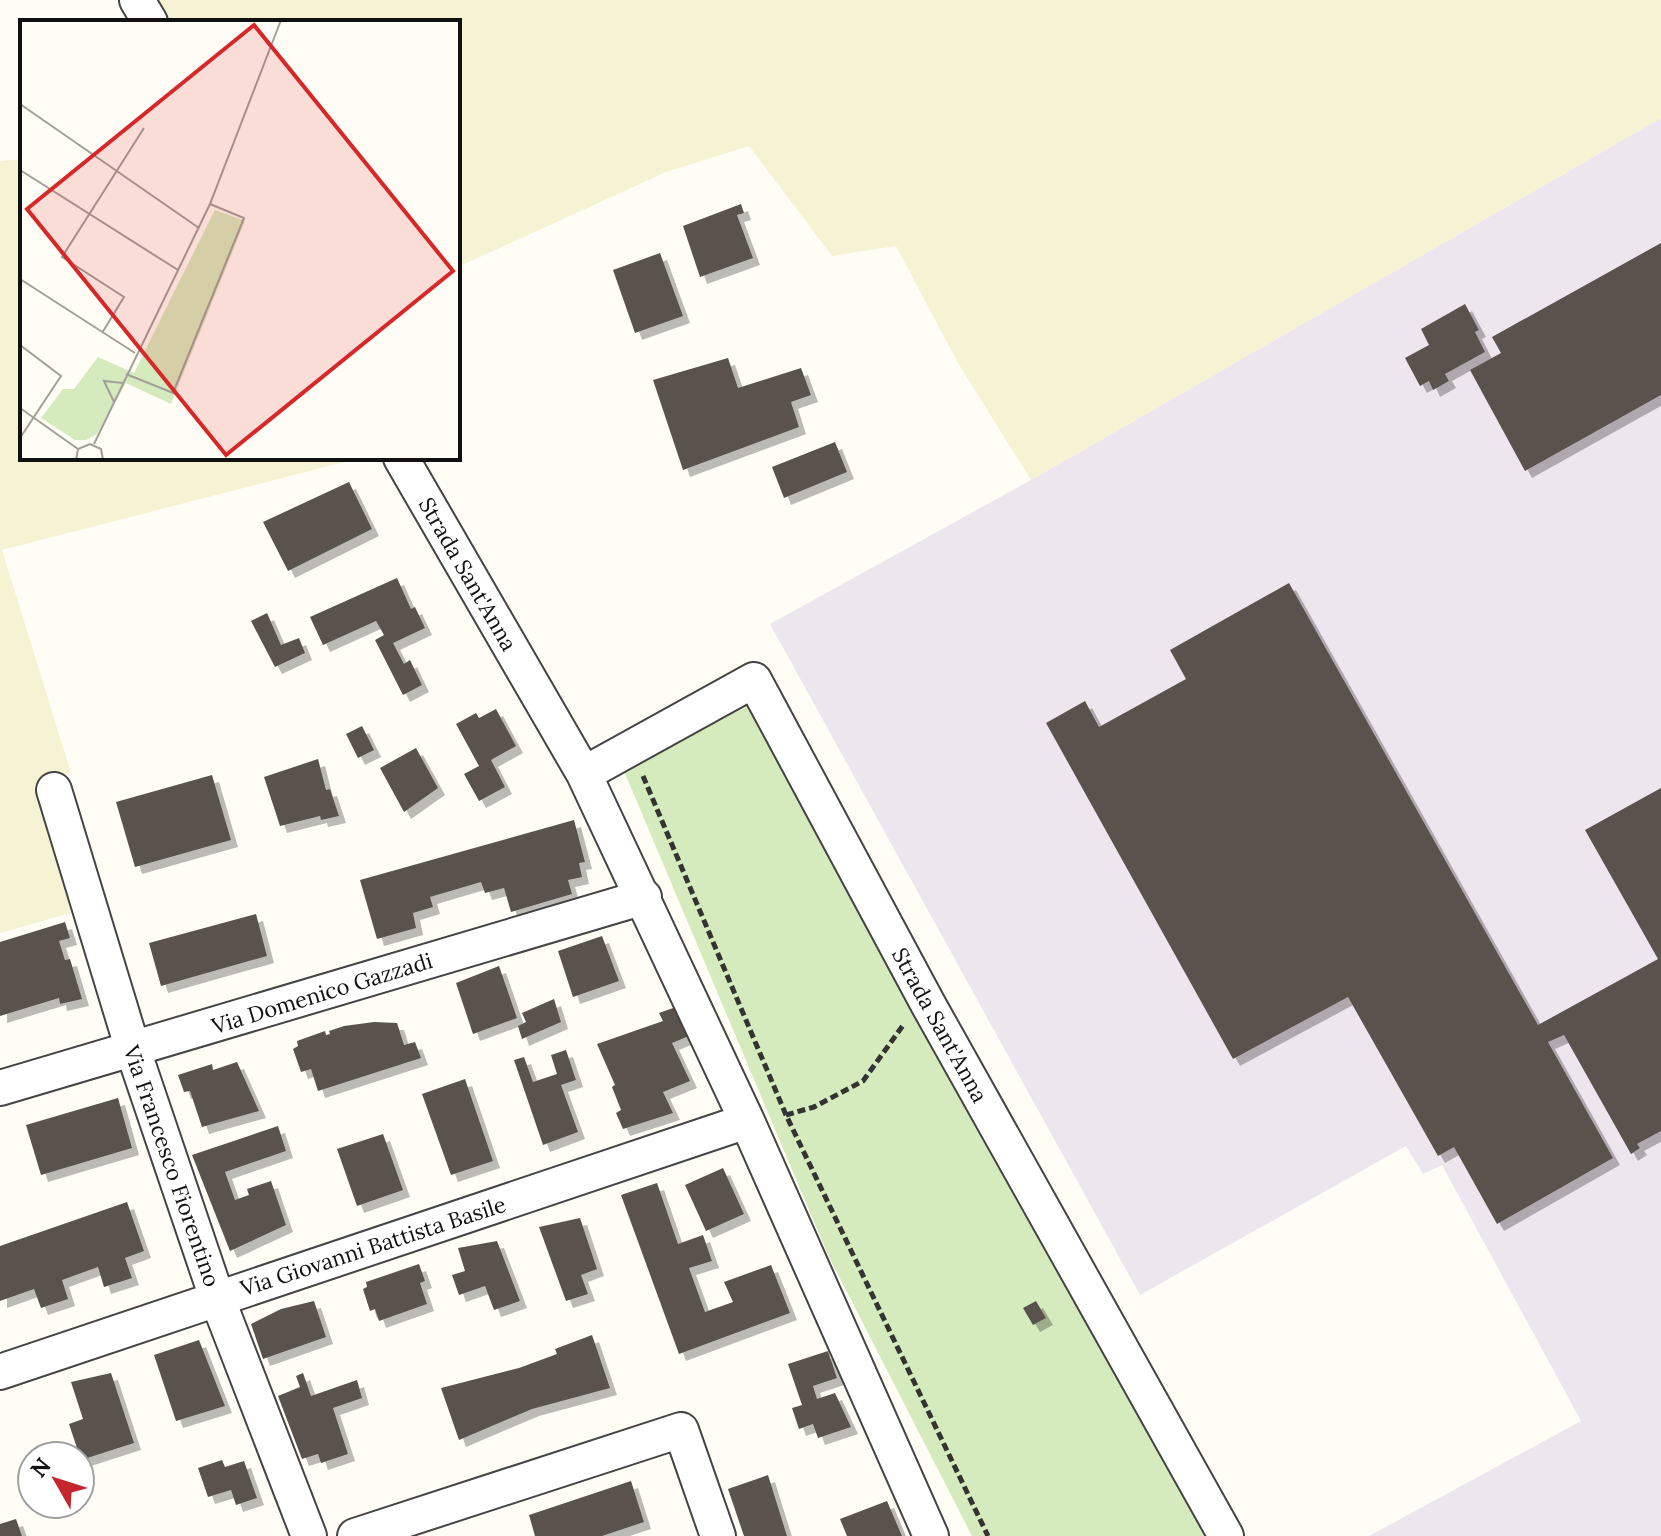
<svg xmlns="http://www.w3.org/2000/svg" width="1661" height="1536" font-family="Lora,serif">
  <defs>
    <filter id="shadow"><feDropShadow dx="7" dy="7" stdDeviation="0" flood-color="#0004"/></filter>
  </defs>
  <rect width="100%" height="100%" fill="#fffdf5"/>
  <!-- industrial -->
  <path fill="#eee6ef" d="M1661 118V1536H1369L1581 1421 1442 1165 1423 1174 1406 1146 1140 1295 770 624 1031 480Z"/>
  <!-- farmland -->
  <path fill="#f6f3d4" d="M143 0H1661V118L1031 480 958 363 896 246 832 256 749 146 666 172 458 267V22H156Z
    M22 159V458H360L2 550 71 773 34 784 71 913 0 933V161Z"/>
  <!-- green -->
  <path fill="#d5ebbd" d="M767 686 1238 1536H972L828 1255 624 771Z"/>
  <!-- building -->
  <path fill="#5a524d" filter="url(#shadow)" d="M741 204 744 213 737 215 753 258 700 277 683 226Z
    M1661 243V395L1525 471 1470 370 1501 353 1492 337Z
    M660 253 683 316 635 333 613 270Z
    M1465 304 1479 330 1475 332 1485 352 1445 374 1449 381 1433 390 1429 381 1420 386 1405 358 1429 345 1421 329Z
    M728 358 738 388 801 368 811 395 791 402 799 427 683 470 653 380Z
    M835 442 847 472 784 498 772 467Z
    M349 482 372 529 288 571 263 522Z
    M397 578 411 609 415 607 425 628 393 643 404 664 410 660 422 685 403 695 375 640 384 635 376 621 323 645 310 617Z
    M1289 583 1538 1025 1658 959 1585 830 1661 788V1131L1637 1144 1640 1148 1631 1154 1564 1035 1548 1042 1613 1158 1497 1224 1454 1147 1438 1156 1348 997 1233 1059 1046 723 1085 701 1099 727 1186 679 1170 650Z
    M267 613 281 645 299 638 305 653 275 667 251 621Z
    M496 709 516 746 491 760 505 787 479 801 464 774 479 766 456 724 476 713 479 718Z
    M362 726 374 750 358 758 346 734Z
    M416 748 438 788 404 812 380 768Z
    M318 759 326 790 330 789 339 816 321 820 320 816 280 826 264 777Z
    M212 775 231 840 135 867 116 802Z
    M574 820 585 862 579 863 582 877 568 880 572 894 511 912 504 888 485 893 481 882 430 897 433 907 413 913 416 928 377 939 360 880Z
    M256 914 267 956 161 986 149 943Z
    M65 922 70 938 59 941 65 960 70 959 82 999 60 1004 59 998 0 1016V942Z
    M602 936 619 981 573 997 558 951Z
    M499 966 517 1018 473 1034 456 983Z
    M554 999 561 1022 522 1039 518 1026 526 1022 522 1013Z
    M676 1007 689 1036 672 1043 690 1081 663 1092 673 1113 623 1129 616 1113 621 1110 612 1087 615 1085 597 1044 663 1021 659 1013Z
    M374 1022 397 1023 404 1045 415 1042 421 1058 318 1091 311 1069 301 1072 293 1049 298 1046 297 1041 325 1031 326 1035 330 1034 329 1031 344 1026Z
    M566 1050 576 1080 561 1085 578 1132 543 1145 514 1060 524 1057 533 1082 557 1074 551 1055Z
    M237 1062 259 1111 202 1127 190 1091 184 1092 178 1075 212 1064 213 1070Z
    M465 1079 493 1161 451 1175 422 1094Z
    M118 1098 132 1148 41 1175 26 1125Z
    M278 1126 286 1151 225 1172 235 1200 249 1195 247 1189 271 1181 286 1225 230 1251 192 1155Z
    M383 1134 403 1190 357 1206 337 1149Z
    M723 1168 744 1214 706 1231 685 1185Z
    M657 1183 678 1244 703 1235 712 1261 689 1268 705 1312 733 1302 724 1282 771 1265 790 1313 679 1354 621 1195Z
    M127 1202 144 1251 125 1258 132 1278 104 1287 98 1267 62 1280 68 1299 41 1308 34 1289 0 1301V1246Z
    M580 1218 597 1269 581 1275 588 1294 566 1301 539 1227Z
    M497 1241 520 1301 494 1310 485 1286 459 1295 452 1275 465 1271 458 1248Z
    M419 1264 425 1281 420 1283 427 1304 379 1321 375 1309 370 1311 363 1289 367 1287 366 1282Z
    M314 1301 326 1337 263 1359 251 1324 281 1309Z
    M1036 1301 1046 1318 1033 1325 1023 1308Z
    M592 1335 610 1388 532 1409 459 1440 441 1388 519 1368 557 1354 555 1349Z
    M199 1340 225 1406 176 1421 154 1355Z
    M828 1351 837 1378 813 1386 817 1399 835 1393 851 1427 818 1438 813 1424 799 1429 792 1408 802 1405 788 1364Z
    M111 1373 134 1443 81 1460 69 1424 83 1419 71 1382Z
    M303 1373 311 1396 357 1380 362 1398 333 1408 348 1454 321 1463 318 1454 302 1459 278 1396 300 1387 296 1376Z
    M222 1460 225 1467 244 1461 257 1498 236 1505 231 1490 208 1497 198 1468Z
    M768 1475 787 1536H744L728 1489Z
    M631 1481 644 1522 602 1536H535L529 1515Z
    M887 1501 902 1536H847L840 1519Z
    M16 1519 22 1536H0V1524Z"/>
  <g fill="none" stroke-linecap="round" stroke-linejoin="round">
    <!-- minor casing -->
    <g stroke="#444" stroke-width="38">
      <path id="minor" d="M137 0 150 22
        M401 458 584 774 747 1121 931 1536
        M584 774 754 680 928 1004 1226 1536
        M54 790 133 1050 217 1298 309 1536
        M0 1088 644 897
        M0 1372 747 1121
        M355 1536 681 1430 718 1536"/>
    </g>
    <!-- path -->
    <path stroke="#333" stroke-width="5" stroke-dasharray="8 4" stroke-linecap="butt" d="M643 776 786 1115 988 1536
      M786 1115 814 1107 863 1081 904 1024"/>
    <!-- minor -->
    <use href="#minor" stroke="#fff" stroke-width="34"/>
  </g>
  <g text-anchor="middle" stroke-width="8" stroke-linejoin="round" paint-order="stroke">
    <!-- street labels -->
    <g font-size="22" fill="#111" stroke="#fff">
      <text transform="translate(468 574) rotate(60)" y="8">Strada Sant'Anna</text>
      <text transform="translate(322 993) rotate(-17)" y="8">Via Domenico Gazzadi</text>
      <text transform="translate(940 1025) rotate(61)" y="8">Strada Sant'Anna</text>
      <text transform="translate(172 1166) rotate(71)" y="8">Via Francesco Fiorentino</text>
      <text transform="translate(373 1246) rotate(-18)" y="8">Via Giovanni Battista Basile</text>
    </g>
  </g>
  <!-- overview -->
  <g transform="translate(20 20)">
    <rect width="440" height="440" fill="#fffdf5"/>
    <path d="M195 190 225 201 151 384 106 363 77 414 66 420H55L21 398 43 369H54L78 337 114 353Z" fill="#d5ebbd"/>
    <path fill="none" stroke="#a09f9a" stroke-width="2" d="M0 84 179 208M0 150 158 250M0 259 115 333M82 313 104 277 42 237 124 108M0 325 41 356 0 418M106 354 153 373 224 198 190 184M94 382 84 361 103 363M0 388 58 429M74 424 190 184 261 0M56 440 58 429 70 424 81 429 83 440"/>
    <path fill="#d62828" fill-opacity="0.15" stroke="#d62828" stroke-width="4" d="M234 5 433 251 206 435 7 189Z"/>
    <rect width="440" height="440" fill="none" stroke="#111" stroke-width="4"/>
  </g>
  <!-- north arrow -->
  <g transform="translate(56 1480) rotate(309)"><circle r="38" fill="#ffffff" stroke="#a0a0a0" stroke-width="2"/>
  <path d="M0-6L14 30L0 20L-14 30Z" fill="#c4262e"/>
  <text y="-12" font-size="22" font-weight="bold" text-anchor="middle" fill="#111111">N</text>
  </g>
</svg>
